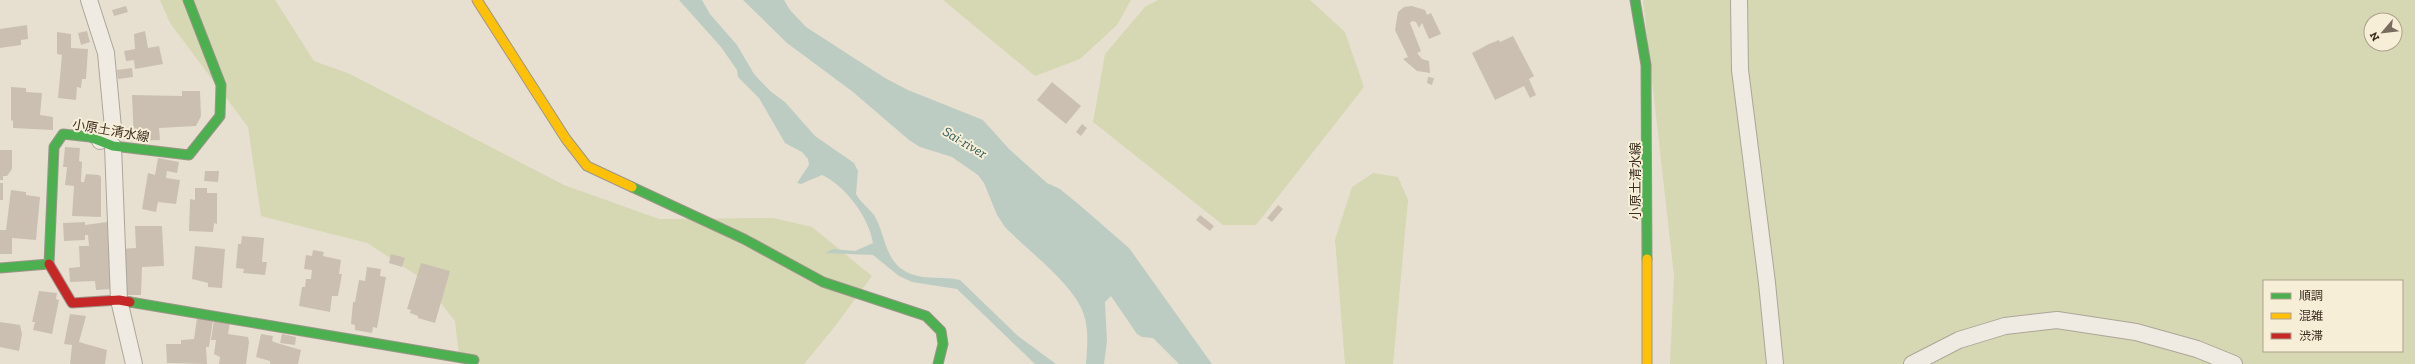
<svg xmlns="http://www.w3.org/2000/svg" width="2415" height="364" font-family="'Zilla Slab','Noto Sans JP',serif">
  <rect width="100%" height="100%" fill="#e7e0d1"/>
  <!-- green -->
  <path fill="#d6d7b3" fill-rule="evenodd" d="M160 0H275L314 61 350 74 564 185 659 219 773 218 812 227 872 276 836 325 804 364H460L455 321 421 278 367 243 261 216 248 127 170 23Z
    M943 0H1131L1117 25 1080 59 1035 76Z
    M1158 0H1310L1345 32 1364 87 1256 225H1223L1093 122 1105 54 1145 7Z
    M1643 0H2415V364H1670L1674 276ZM2371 20H2395V44H2371ZM2264 281H2402V351H2264Z
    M1373 173 1398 177 1408 200 1393 364H1345L1335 240 1352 187Z"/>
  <!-- water -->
  <path fill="#bcccc2" d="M679 0H702L710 14 737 45 754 74 770 91 785 102 815 136 854 163 858 171 856 194C860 202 868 207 874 215 886 234 884 264 911 274 927 280 944 276 960 280L1018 336 1056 364H1035L957 289 912 282 899 276 873 255 825 253 833 249 855 251 873 243C869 218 846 186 822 175L801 184 797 183 809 165 808 159 802 152 785 143 759 98 738 77 737 70 721 47Z
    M743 0H784L790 10 806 27 885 78 908 90 983 120 1009 149 1047 183 1060 189 1083 208 1129 248 1212 364H1179L1153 338 1142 337 1137 334 1111 296 1105 302 1107 341 1104 364H1086C1087 348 1089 331 1084 315 1075 285 1028 251 1005 227L997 215 984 183 978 175 952 157 920 147 909 140 853 92 787 43Z"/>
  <!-- building -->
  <path fill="#cbbfb2" d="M126 6 128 12 114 16 112 10Z
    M1412 6 1425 10 1427 15 1431 13 1441 34 1429 39 1422 23 1419 28 1416 22 1412 21 1410 23 1421 51 1417 53 1422 59 1429 61 1430 73 1417 71 1403 59 1408 57 1395 30 1398 12 1404 7Z
    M27 25 28 39 21 40V45L0 48V29Z
    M87 31 90 42 81 45 78 33Z
    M145 31 148 48 159 46 163 64 135 69 134 60 126 61 124 51 135 49 134 34Z
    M57 32 71 34V48L88 49 86 79H82L81 88 77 87 76 100 58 98 62 55 57 54Z
    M1513 36 1534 76 1529 79 1536 95 1530 98 1524 86 1495 100 1472 53 1489 44 1499 40 1500 42Z
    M132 68 133 77 118 79 117 70Z
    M1428 77 1434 78 1432 85 1427 83Z
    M1052 82 1081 106 1066 124 1037 100Z
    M11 87 26 88V92L42 93 40 115 53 117V130L13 128V120L11 121Z
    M182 91H200L201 116 196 126 159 128 160 140 134 141 132 95 182 96Z
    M1082 124 1087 128 1081 136 1076 132Z
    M65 147 80 148 79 161 82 162 81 182H84L86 174 99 175 101 177V217L72 216 74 186 65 185 67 167H63Z
    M0 150H12V169L7 176H3V180H0Z
    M158 158 179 162 177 173 167 171 166 178 180 180 176 204 158 202 156 212 142 209 148 173 155 175Z
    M205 171H219L218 182 204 181Z
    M0 183H3V200H0Z
    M195 188H207V193H217V224L214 223 213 232 189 231 190 199 195 200Z
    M11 190 26 192V195L40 197 36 240 12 238V254H0V230H6Z
    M1278 205 1283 209 1272 222 1267 218Z
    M1200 215 1214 226 1210 231 1196 220Z
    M85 222V225L107 222 111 289 96 290 95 281 70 282 69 268 80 267 79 246H89L88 235H85V240L64 241 63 223Z
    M135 226H162L164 266 142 267 141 295H123L121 249 136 248Z
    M242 236 264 238 262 262H267L265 275 243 273 244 269 236 268 238 244H241Z
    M195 246 225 249 222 288 208 287V283L192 279Z
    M313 250 324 252 323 256 341 260 339 274H342L338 296H332L330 312 299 306 302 287H305L306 279H311L312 270 304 269 306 255 312 256Z
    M391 254 405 258 402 267 389 263Z
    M421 263 450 271 435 323 418 318V316L410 313 411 310 407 309Z
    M367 267 381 269 380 276 386 277 377 328 373 327 372 333 355 330V325L351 324 353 302H355L359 280 365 281Z
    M39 291 57 293 56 299 59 300 52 334 33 330 35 322H32Z
    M70 314 86 316 79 342 107 350 105 364H70L72 345 64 344Z
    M197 318 213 320 209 347H206L207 364 167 363 166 344H181V340L194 339Z
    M214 320 230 322 228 334 248 337 249 342 246 364H219L220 357 214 354 216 340H211Z
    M0 322 20 325 22 334 19 351 0 347Z
    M261 334 273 336 272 341 277 343 301 350 298 364H270V361L256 357Z
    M282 334 296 337 295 345 280 343Z"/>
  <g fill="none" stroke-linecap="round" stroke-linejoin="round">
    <!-- street casing -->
    <g stroke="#ada599" stroke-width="18">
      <path id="street" d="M89 0 106 53 113 128 100 141
        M1739 0 1740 70 1767 283 1775 364
        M113 146 119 300 134 364
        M1912 364 1959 340 2005 326 2057 320 2136 332 2197 349 2234 364"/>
    </g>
    <!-- fast casing -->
    <g stroke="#9c958a" stroke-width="11">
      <path id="fast" d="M1635 0 1646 65 1647 259
        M632 187 744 239 823 282 926 316 941 331 943 344 938 364
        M49 264 54 147 63 134 90 137 113 146 189 155 220 116 221 85 188 0
        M0 268 49 264
        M130 302 474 360"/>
    </g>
    <!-- slow casing -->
    <g stroke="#9c958a" stroke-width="11">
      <path id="slow" d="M477 0 566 139 587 166 632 187
        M1647 364V259"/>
    </g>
    <!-- jam casing -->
    <g stroke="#9c958a" stroke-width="11">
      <path id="jam" d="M49 264 72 303 119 300 130 302"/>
    </g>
    <!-- street -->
    <use href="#street" stroke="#efebe3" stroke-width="16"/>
    <!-- fast -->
    <use href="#fast" stroke="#4caf50" stroke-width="9"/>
    <!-- slow -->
    <use href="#slow" stroke="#ffc107" stroke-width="9"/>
    <!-- jam -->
    <use href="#jam" stroke="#c62828" stroke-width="9"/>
  </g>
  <g text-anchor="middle" stroke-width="4" stroke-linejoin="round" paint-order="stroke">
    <!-- street labels -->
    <g font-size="13" fill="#3d2e20" stroke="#f7eed8">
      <text transform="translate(111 130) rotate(10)" y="5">小原土清水線</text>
      <text transform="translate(1635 181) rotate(-90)" y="5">小原土清水線</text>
    </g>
    <!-- water labels -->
    <g font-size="14" font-style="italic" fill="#2f5d5a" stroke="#f7eed8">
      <text transform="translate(965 142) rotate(31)" y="5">Sai-river</text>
    </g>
  </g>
  <!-- legend -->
  <rect x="2263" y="280" width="140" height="72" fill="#f7eed8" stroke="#ada18e"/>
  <rect x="2271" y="293" width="20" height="6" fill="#4caf50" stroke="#ada18e"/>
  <text x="2299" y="300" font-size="12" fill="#3d2e20">順調</text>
  <rect x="2271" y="313" width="20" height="6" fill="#ffc107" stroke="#ada18e"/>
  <text x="2299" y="320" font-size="12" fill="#3d2e20">混雑</text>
  <rect x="2271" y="333" width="20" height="6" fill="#c62828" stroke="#ada18e"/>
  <text x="2299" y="340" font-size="12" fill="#3d2e20">渋滞</text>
  <!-- north arrow -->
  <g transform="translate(2383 32) rotate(242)"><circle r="19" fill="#f7eed8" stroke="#ada18e"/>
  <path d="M0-3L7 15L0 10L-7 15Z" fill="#786c5e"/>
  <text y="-6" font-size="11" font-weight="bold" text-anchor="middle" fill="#3d2e20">N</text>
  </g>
</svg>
